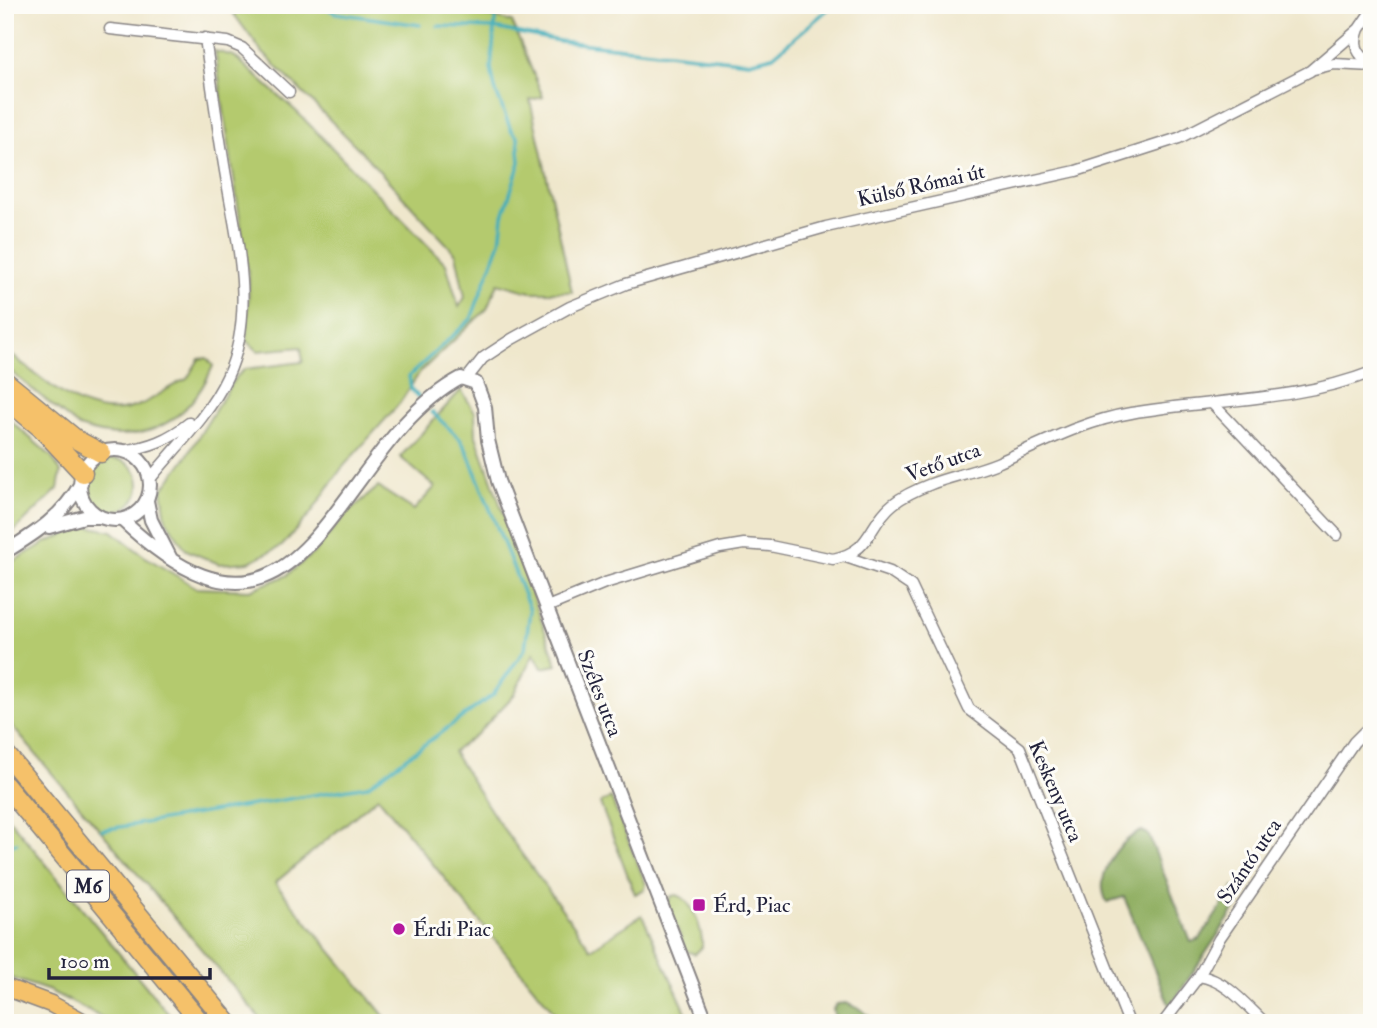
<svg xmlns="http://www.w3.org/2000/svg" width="1377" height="1028" font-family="'IM FELL Double Pica',serif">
  <rect width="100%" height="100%" fill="#fdfcf7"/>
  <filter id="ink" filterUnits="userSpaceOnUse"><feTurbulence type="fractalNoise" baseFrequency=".0143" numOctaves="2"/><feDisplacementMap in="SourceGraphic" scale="14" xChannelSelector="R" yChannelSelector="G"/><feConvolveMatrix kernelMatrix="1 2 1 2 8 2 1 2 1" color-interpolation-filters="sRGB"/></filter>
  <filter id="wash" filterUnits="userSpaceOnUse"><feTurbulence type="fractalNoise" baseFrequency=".00686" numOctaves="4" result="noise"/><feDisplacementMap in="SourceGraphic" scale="28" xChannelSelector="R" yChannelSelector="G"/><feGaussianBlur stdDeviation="1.57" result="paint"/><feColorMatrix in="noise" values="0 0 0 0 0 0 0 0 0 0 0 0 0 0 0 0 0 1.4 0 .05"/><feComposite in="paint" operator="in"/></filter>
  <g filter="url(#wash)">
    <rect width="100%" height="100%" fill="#efe7cc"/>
    <!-- green -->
    <path fill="#b4ca6e" stroke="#6b7654" stroke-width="2" d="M234 5H444L512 22 543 97 530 100 572 292H530L498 283 487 309 420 372 400 403 341 469 311 513 282 546 249 562 219 564 186 550 166 520 162 490 185 459 235 378 245 369 303 362 301 347 258 351 247 341 249 280 215 51 234 56 297 112 446 264 459 307 465 297 456 254 360 150 262 52 233 13Z
      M5 350C44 379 88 427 140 405 157 398 168 386 187 379L199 359 207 358 213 366C188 424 141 449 79 427L5 367Z
      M461 390 475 412 476 436 557 665 542 668 534 653 514 695 478 733 453 752 497 820 591 949 642 915 691 1023H563L378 797 275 883 390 1023H264L5 718V566L45 543 85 526 112 531 144 556 197 588 250 590 286 576 315 552 344 516 378 487 414 510 435 487 400 457Z
      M5 416 52 457 61 472 58 489 5 540Z
      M87 485a26 26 0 1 1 52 0a26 26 0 1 1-52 0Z
      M611 798 646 884 645 889 635 894 600 803Z
      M5 814 176 1023H112L50 991 5 976Z
      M677 895C693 900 703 932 702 947L695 954 686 951 667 903 672 896Z"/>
    <!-- forest -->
    <path fill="#8fae61" stroke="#58684e" stroke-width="2" d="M1142 831 1148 834 1191 942 1200 939 1234 887 1245 894 1170 1007 1124 897 1107 902C1093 876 1118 840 1142 831Z
      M846 1003 862 1010 877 1023H836L833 1009 837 1004Z"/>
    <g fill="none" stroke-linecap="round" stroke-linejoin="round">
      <!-- stream -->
      <path stroke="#3eadba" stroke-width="3.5" d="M320 5 336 13 420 25
        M438 26 494 28 559 41 749 62 773 56 833 5
        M420 399 411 389 409 376 471 319 500 242 503 216 520 162 518 138 511 130 495 89 491 68 496 12
        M102 830 367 786 493 695 525 649 530 610 467 451 460 439 432 412
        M5 845 17 843"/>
    </g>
  </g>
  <g filter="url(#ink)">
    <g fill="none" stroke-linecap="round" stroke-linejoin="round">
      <!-- minor casing -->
      <g stroke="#888484" stroke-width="13">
        <path id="minor" d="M110 29 228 42 242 48 289 92
          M1359 29C1352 46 1358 54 1371 65
          M1314 69 1334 64 1372 66
          M468 377 483 358 512 339 570 307 626 284 826 227 1076 171 1179 138 1310 71 1359 29 1372 10
          M1212 403 1337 535
          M122 451C149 447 168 440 189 423
          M150 479C176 447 210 414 227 377 258 311 235 233 224 165 217 123 211 80 205 38
          M846 557 890 572 911 586 969 709 1020 748 1129 1023
          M547 607 605 583 720 548 744 544 770 546 833 559C873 551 867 525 893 504 904 495 918 489 931 484 952 476 975 472 997 463 1041 444 1083 421 1131 413 1211 399 1296 402 1372 372
          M1199 976C1226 980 1245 1004 1265 1023
          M1163 1023 1199 976 1219 939 1354 742 1372 724"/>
      </g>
      <!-- tertiary casing -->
      <g stroke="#888484" stroke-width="16">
        <path id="tertiary" d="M80 485a35 35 0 1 1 70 0a35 35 0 1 1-70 0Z
          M147 501 151 520 171 559
          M122 520C308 696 330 448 461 378L476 383 485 407 488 440 498 481 707 1023
          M49 527 84 517H99
          M5 552C36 533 63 516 81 483"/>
      </g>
      <!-- primary casing -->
      <g stroke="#888484" stroke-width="19">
        <path id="primary" d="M5 987 51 1004 86 1023"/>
      </g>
      <!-- motorway casing -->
      <g stroke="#888484" stroke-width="21">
        <path id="motorway" d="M5 381 77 440 101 453
          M5 398 41 428 83 473
          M5 753 228 1023
          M5 785 201 1023"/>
      </g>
      <!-- minor -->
      <use href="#minor" stroke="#fff" stroke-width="10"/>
      <!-- tertiary -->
      <use href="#tertiary" stroke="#fff" stroke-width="12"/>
      <!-- primary -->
      <use href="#primary" stroke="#f5c16b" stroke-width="16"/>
      <!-- motorway -->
      <use href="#motorway" stroke="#f5c16b" stroke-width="18"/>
    </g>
  </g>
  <!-- markers -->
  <g fill="#b5179e" stroke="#fdfcf7" stroke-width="2.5">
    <rect x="692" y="898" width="14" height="14" rx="3.5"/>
    <circle cx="399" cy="929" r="7"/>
  </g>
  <g text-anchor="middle" stroke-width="6" stroke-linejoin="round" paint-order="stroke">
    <!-- shield labels -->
    <rect fill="#fdfcf7" stroke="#646373" stroke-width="2" x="67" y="870.5" width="42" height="31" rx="5"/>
    <g font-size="19" font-weight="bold" fill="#22223b">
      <text x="88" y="893">M6</text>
    </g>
    <!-- street labels -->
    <g font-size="21" fill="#22223b" stroke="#fdfcf7">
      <text transform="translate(921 185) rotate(-13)" y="7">Külső Római út</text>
      <text transform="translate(943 462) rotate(-20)" y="7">Vető utca</text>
      <text transform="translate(600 693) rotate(69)" y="7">Széles utca</text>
      <text transform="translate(1056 791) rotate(67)" y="7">Keskeny utca</text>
      <text transform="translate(1249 861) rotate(-56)" y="7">Szántó utca</text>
    </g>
    <!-- poi labels -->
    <g font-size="21" fill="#22223b" stroke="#fdfcf7" text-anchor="start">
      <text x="713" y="912">Érd, Piac</text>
      <text x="413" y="936">Érdi Piac</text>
    </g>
  </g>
  <!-- margin -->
  <rect width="1377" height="1028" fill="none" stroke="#fdfcf7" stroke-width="28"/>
  <!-- scale -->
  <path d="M49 968v10h161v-10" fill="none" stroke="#22223b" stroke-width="3.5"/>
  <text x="60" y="968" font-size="21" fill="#22223b" stroke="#fdfcf7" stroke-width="5" paint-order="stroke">100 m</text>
</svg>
